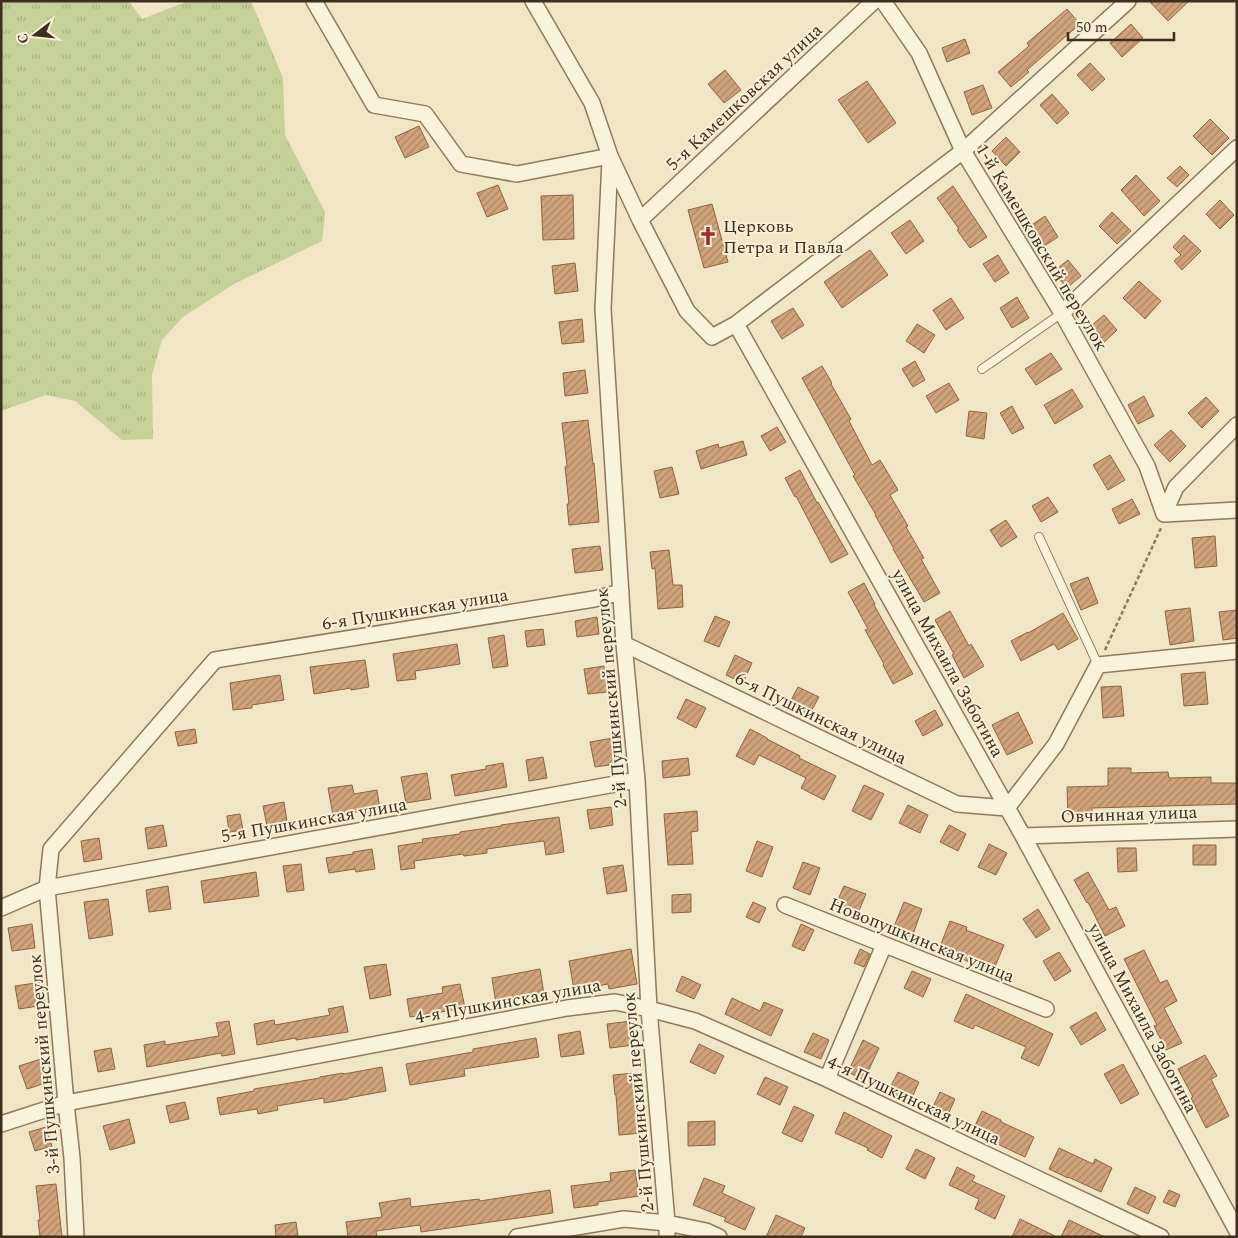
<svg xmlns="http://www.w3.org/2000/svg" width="1238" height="1238" font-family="Spectral,serif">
  <defs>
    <pattern id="grass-tufts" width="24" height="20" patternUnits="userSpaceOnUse" patternTransform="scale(1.25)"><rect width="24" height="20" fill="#c6d099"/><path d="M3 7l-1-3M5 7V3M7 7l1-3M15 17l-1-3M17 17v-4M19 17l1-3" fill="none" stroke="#abb383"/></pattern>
    <pattern id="building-hatch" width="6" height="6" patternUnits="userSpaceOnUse" patternTransform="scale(1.25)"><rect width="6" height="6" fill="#d0a37b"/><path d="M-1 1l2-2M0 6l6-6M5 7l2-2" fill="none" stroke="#aa8564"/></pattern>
  </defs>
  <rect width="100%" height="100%" fill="#f0e6c6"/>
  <!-- grass -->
  <path fill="url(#grass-tufts)" d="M1 1H129L142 19 188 1H251L283 78 285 135 325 212 322 241 234 284 183 317 162 340 152 374 153 439 122 440 75 401 46 395 1 411Z"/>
  <!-- building -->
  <path fill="url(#building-hatch)" stroke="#8d633f" d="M1149 1H1189L1168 21Z
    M1067 9 1080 24 1027 70 1029 72 1011 87 998 72 1029 46 1027 43Z
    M1131 24 1143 38 1122 57 1110 43Z
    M965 39 970 53 947 62 942 48Z
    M1090 63 1105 79 1092 91 1077 75Z
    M725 70 741 90 724 103 708 84Z
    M867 81 896 123 868 143 838 100Z
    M983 85 992 108 972 115 964 92Z
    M1052 94 1069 113 1057 124 1040 105Z
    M1210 119 1229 138 1212 155 1193 136Z
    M419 126 429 147 405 158 395 137Z
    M1006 137 1020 152 1006 166 992 151Z
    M1180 166 1189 175 1177 187 1167 178Z
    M1136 175 1160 201 1144 216 1121 190Z
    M498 185 508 209 487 217 477 193Z
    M953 186 987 237 970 248 957 230 959 229 937 198Z
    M573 195 574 239 543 240 541 196Z
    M1220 200 1234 215 1220 229 1206 214Z
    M712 204 728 262 704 268 688 210Z
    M1112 212 1131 231 1117 244 1099 226Z
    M1045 216 1058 237 1038 250 1024 230Z
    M910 220 924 241 906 254 891 233Z
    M1184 235 1201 251 1182 270 1174 261 1181 255 1173 247Z
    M870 250 888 275 842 308 824 282Z
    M998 255 1009 273 995 282 983 264Z
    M1068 260 1081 276 1067 288 1053 272Z
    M575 263 578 291 555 294 552 266Z
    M1139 281 1161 301 1145 319 1123 298Z
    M1017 297 1029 318 1012 328 1000 308Z
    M951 298 964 318 946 330 933 310Z
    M793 308 804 325 782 339 771 321Z
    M1104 315 1117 330 1099 347 1085 331Z
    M582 319 584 342 562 344 559 322Z
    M917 324 935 335 924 353 906 341Z
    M1051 353 1062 369 1036 385 1025 369Z
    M915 361 925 380 913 387 902 369Z
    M822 366 832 383 831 384 851 419 849 421 872 465 880 460 898 490 890 495 908 526 906 527 924 558 921 559 940 593 924 602 893 549H894L875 515H876L853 476 855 475 838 444 802 378Z
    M585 370 588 393 565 396 563 373Z
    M949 383 959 400 936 413 926 396Z
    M1072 389 1083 407 1055 424 1044 405Z
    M1144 396 1154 416 1138 424 1128 405Z
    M1206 397 1219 411 1202 428 1188 413Z
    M1012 406 1024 428 1012 434 1000 413Z
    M969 411 987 413 984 439 966 436Z
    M588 420 593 464 594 463 599 522 569 525 567 504H569L565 467 567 466 562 423Z
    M777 427 786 442 770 451 761 436Z
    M1171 430 1186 446 1170 462 1154 445Z
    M743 441 747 455 701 469 696 451 718 444 719 448Z
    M1110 455 1125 480 1108 490 1093 465Z
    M672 467 679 494 660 498 654 471Z
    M800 470 817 503 818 502 848 554 831 563 796 496 795 497 785 478Z
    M1048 497 1058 512 1041 522 1032 506Z
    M1132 499 1140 514 1119 524 1112 509Z
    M1006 520 1017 537 1001 547 990 530Z
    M1215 536 1217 566 1195 568 1192 538Z
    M600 546 603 570 575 573 572 549Z
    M669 550 673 585H682L683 607 658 609 655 568 652 569 650 552Z
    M1088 577 1098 603 1081 610 1070 584Z
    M864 583 875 604 874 605 913 674 893 684 883 665 884 664 865 630 868 629 848 592Z
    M1190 608 1194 641 1170 645 1165 611Z
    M1237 610V638L1223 640 1219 612Z
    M950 611 969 646 971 644 984 666 964 678 952 655 954 654 935 620Z
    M1063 613 1078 639 1058 650 1054 644 1021 661 1011 641 1028 632V633Z
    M715 616 730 622 719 647 704 641Z
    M597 617 599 634 577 637 575 621Z
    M543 629 545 645 527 647 525 631Z
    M504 635 508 666 493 668 488 638Z
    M457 644 460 664 415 671 416 679 397 681 393 654Z
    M735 655 752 663 743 683 726 675Z
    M365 660 369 687 351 690V688L314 694 310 667Z
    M604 666 607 692 588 694 584 669Z
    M1205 672 1208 704 1184 706 1181 674Z
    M280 675 284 700 252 705V708L233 710 230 683Z
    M1121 686 1124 716 1103 718 1101 687Z
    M798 687 819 697 808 717 788 706Z
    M686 699 706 708 696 728 677 718Z
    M935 710 943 725 923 736 915 721Z
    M1018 712 1033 743 1007 755 992 725Z
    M195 729 197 743 178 746 175 732Z
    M750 729 767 738V739L800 756 799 758 836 776 824 800 801 788 806 778 759 755 754 765 736 756Z
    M613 738 617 764 595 767 590 742Z
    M543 757 547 778 529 781 526 760Z
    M688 758 690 775 663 778 662 761Z
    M503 763 507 787 455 796 451 775 486 769V766Z
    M1108 768H1131V773L1168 772 1169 778 1211 777V783H1237V804L1092 808V814H1068L1067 787 1108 786Z
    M427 773 431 799 406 803 401 777Z
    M352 785 354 794 377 790 380 810 363 813V811L333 815 328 788Z
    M864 785 884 794 871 820 852 811Z
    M284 802 287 822 267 826 263 806Z
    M908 805 928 815 920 833 899 823Z
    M611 807 613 825 590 829 587 810Z
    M697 811 698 831 691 832 693 864 668 865 664 814Z
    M240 814 243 830 229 832 227 816Z
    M559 817 564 852 546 855 544 841 487 849V853L464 856 463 854 414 861 415 868 401 870 398 846 423 842 422 839 460 834V832L501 826V825Z
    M163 825 167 846 148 849 145 828Z
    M949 825 966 834 958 851 940 842Z
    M99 838 102 859 84 862 81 841Z
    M757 841 773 847 762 877 746 871Z
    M989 844 1007 853 996 875 978 867Z
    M1193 845H1216V865H1193Z
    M1117 848H1136L1137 871 1118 872Z
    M372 849 375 869 356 872 355 869 329 873 326 858 353 854V852Z
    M803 862 820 868 810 895 793 888Z
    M301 864 304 890 287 892 283 866Z
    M623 865 627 891 607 894 603 868Z
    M256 872 259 896 204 903 201 881Z
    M1088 872 1109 910 1116 907 1125 926 1105 936 1088 902 1087 903 1074 880Z
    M168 886 171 909 149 912 146 890Z
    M844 886 866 894 858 913 836 904Z
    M691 894V912L672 913V895Z
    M108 899 113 935 89 939 84 902Z
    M753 902 766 908 759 923 746 917Z
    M904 902 922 909 912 937 893 929Z
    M1038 909 1050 929 1036 938 1023 919Z
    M950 921 967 927 966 930 1004 945 992 974 973 967 974 964 939 949Z
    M32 924 35 948 12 951 8 928Z
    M801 924 814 930 804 951 792 946Z
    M631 949 637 984 609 989 608 984 574 990 569 961Z
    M860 949 870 954 864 967 854 963Z
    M1144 950 1160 983 1167 980 1177 1001 1164 1008 1182 1043 1166 1050 1154 1026 1157 1025 1124 959Z
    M1059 952 1071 971 1055 981 1043 961Z
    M386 964 391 995 370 999 364 967Z
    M540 969 544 994 515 999V1001L496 1004 492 978Z
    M912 971 931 979 923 997 904 988Z
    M682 976 701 985 694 999 676 991Z
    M42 982 45 1005 19 1009 15 986Z
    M460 984 465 1008 410 1017 407 999 443 993 442 987Z
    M966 994 1053 1034 1039 1066 1021 1058 1026 1047 975 1025 973 1029 954 1021Z
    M732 998 760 1011 764 1002 783 1010 771 1036 725 1014Z
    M343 1006 348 1032 296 1040V1038L257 1045 254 1024 274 1020 275 1025 330 1015 328 1009Z
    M1096 1012 1106 1030 1081 1045 1070 1027Z
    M229 1021 235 1054 222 1056 221 1053 147 1067 144 1045 165 1041V1045L219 1036 216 1023Z
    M631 1021 634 1045 610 1048 607 1024Z
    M580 1031 584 1054 561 1057 558 1035Z
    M813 1033 829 1040 821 1059 804 1052Z
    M536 1038 539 1057 464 1069 465 1076 410 1085 406 1064 473 1052V1049Z
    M863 1040 879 1048 864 1080 848 1072Z
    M699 1044 724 1056 715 1074 690 1062Z
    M111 1048 115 1069 98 1072 94 1051Z
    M1205 1055 1217 1076 1211 1079 1229 1116 1206 1128 1191 1098 1193 1097 1178 1069Z
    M41 1059 49 1082 27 1089 19 1066Z
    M1123 1064 1139 1094 1121 1104 1104 1074Z
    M382 1067 386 1091 348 1098V1099L324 1103V1098L277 1106 278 1110 258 1114 257 1109 220 1115 217 1098 254 1091V1089L320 1078V1077L343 1073 344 1074Z
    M898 1072 919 1082 910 1102 888 1092Z
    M635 1073 639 1111H640L642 1133 619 1135 616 1095H615L613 1075Z
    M765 1077 788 1087 780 1105 757 1094Z
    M940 1092 955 1099 946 1119 931 1111Z
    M185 1102 189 1119 170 1123 166 1106Z
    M794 1106 814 1115 802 1142 782 1133Z
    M982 1111 1001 1120V1122L1034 1137 1025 1157 972 1132Z
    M844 1112 892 1136 882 1158 867 1150 868 1148 835 1133Z
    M129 1119 135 1143 110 1150 103 1126Z
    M715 1121V1145L688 1146V1122Z
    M46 1127 52 1146 35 1151 29 1132Z
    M1059 1148 1093 1164 1095 1159 1112 1168 1101 1192 1068 1177V1178L1049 1169Z
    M916 1149 935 1158 925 1179 906 1169Z
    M957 1167 975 1176 972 1181 1005 1196 995 1219 975 1209 979 1199 949 1185Z
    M635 1170 639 1196 598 1202V1205L574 1208 571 1186 611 1181 610 1173Z
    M704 1178 725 1186 722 1193 755 1208 745 1230 724 1221 726 1218 693 1205Z
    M56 1184 62 1237H40L38 1220H40L36 1186Z
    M1135 1187 1156 1197 1148 1214 1127 1204Z
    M550 1190 553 1213 421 1232 420 1225 376 1231 377 1237H348L346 1222 382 1217 379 1203 410 1198 411 1207 479 1199 480 1201Z
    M1169 1190 1180 1195 1175 1207 1163 1202Z
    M776 1215 805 1228 801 1237H766Z
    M1020 1219 1057 1237H1012Z
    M1069 1220 1105 1237H1061Z
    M296 1222 298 1237H276L275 1225Z"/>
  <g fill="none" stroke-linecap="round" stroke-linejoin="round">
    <!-- service casing -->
    <g stroke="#8d795b" stroke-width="10">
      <path id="service" d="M982 369 1062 313
        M1039 537 1098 665"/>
    </g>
    <!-- minor casing -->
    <g stroke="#8d795b" stroke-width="18">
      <path id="minor" d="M314 1 374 105 425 114 461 164 517 174 610 156
        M533 1 592 103 610 156 640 220 687 311 712 337 736 324 1023 836 1237 1231
        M883 1 919 53 963 151 1062 313 1147 466 1164 514
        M610 160 603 309 624 644 637 780 649 1009 667 1223V1237
        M640 220 874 1
        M1062 313 1237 148
        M736 324 963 151 1128 1
        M1164 514 1176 487 1237 425
        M1164 514 1237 510
        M624 644 957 804 1007 808 1056 744 1098 665 1237 651
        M1023 836 1237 829
        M785 905 1046 1009
        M1 908 47 888 637 780
        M827 1079 884 945
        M1 1124 66 1103 567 1008 615 1002 649 1009 695 1021 827 1079 1161 1237
        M76 1237 72 1158 66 1103 47 888 51 849 215 660 594 599 621 592
        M517 1237 624 1219 667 1223 706 1231 719 1237"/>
    </g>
    <!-- path -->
    <path stroke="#8d795b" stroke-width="2.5" stroke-dasharray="4 2.5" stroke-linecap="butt" d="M1105 650 1161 528"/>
    <!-- service -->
    <use href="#service" stroke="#faf3db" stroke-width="8"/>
    <!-- minor -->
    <use href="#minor" stroke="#faf3db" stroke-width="15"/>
  </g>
  <!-- icons -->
  <defs>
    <g id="church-bare" transform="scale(1.5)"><path d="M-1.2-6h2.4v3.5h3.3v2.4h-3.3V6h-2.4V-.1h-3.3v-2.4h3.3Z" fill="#9f2e28" stroke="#f7f0d7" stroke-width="2.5" paint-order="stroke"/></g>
  </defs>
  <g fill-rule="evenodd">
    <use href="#church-bare" x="708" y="236"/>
  </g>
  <g text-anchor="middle" stroke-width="4" stroke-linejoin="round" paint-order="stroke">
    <!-- street labels -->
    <g font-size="18" fill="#3d2f1f" stroke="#f7f0d7">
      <text transform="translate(744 97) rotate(-43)" y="6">5-я Камешковская улица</text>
      <text transform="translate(1042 247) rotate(59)" y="6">1-й Камешковский переулок</text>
      <text transform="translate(415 609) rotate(-9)" y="6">6-я Пушкинская улица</text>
      <text transform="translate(948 663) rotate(61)" y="6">улица Михаила Заботина</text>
      <text transform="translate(611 698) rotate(-95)" y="6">2-й Пушкинский переулок</text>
      <text transform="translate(821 718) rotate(26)" y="6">6-я Пушкинская улица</text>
      <text transform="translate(1129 814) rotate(-2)" y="6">Овчинная улица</text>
      <text transform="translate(314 820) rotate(-10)" y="6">5-я Пушкинская улица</text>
      <text transform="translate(922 940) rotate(22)" y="6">Новопушкинская улица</text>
      <text transform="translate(508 1001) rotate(-10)" y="6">4-я Пушкинская улица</text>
      <text transform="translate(1143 1018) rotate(62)" y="6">улица Михаила Заботина</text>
      <text transform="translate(44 1064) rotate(-95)" y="6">3-й Пушкинский переулок</text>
      <text transform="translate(914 1100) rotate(25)" y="6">4-я Пушкинская улица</text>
      <text transform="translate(638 1102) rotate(-95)" y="6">2-й Пушкинский переулок</text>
    </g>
    <!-- poi labels -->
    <g font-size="18" fill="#3d2f1f" stroke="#f7f0d7" text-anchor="start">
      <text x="723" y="232">Церковь<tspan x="723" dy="21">Петра и Павла</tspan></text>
    </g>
  </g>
  <!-- border -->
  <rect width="1238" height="1238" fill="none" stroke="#3d2f1f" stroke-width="5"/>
  <!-- north arrow -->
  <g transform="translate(35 35) rotate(254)" stroke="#f7f0d7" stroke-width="4" paint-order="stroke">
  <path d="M0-4L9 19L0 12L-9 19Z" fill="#3d2f1f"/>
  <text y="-8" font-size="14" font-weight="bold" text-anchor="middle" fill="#3d2f1f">С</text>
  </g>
  <!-- scale -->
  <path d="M1068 32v8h106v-8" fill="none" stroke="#3d2f1f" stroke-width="2.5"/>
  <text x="1076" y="32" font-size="15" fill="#3d2f1f" stroke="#f7f0d7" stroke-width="4" paint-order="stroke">50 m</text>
</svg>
